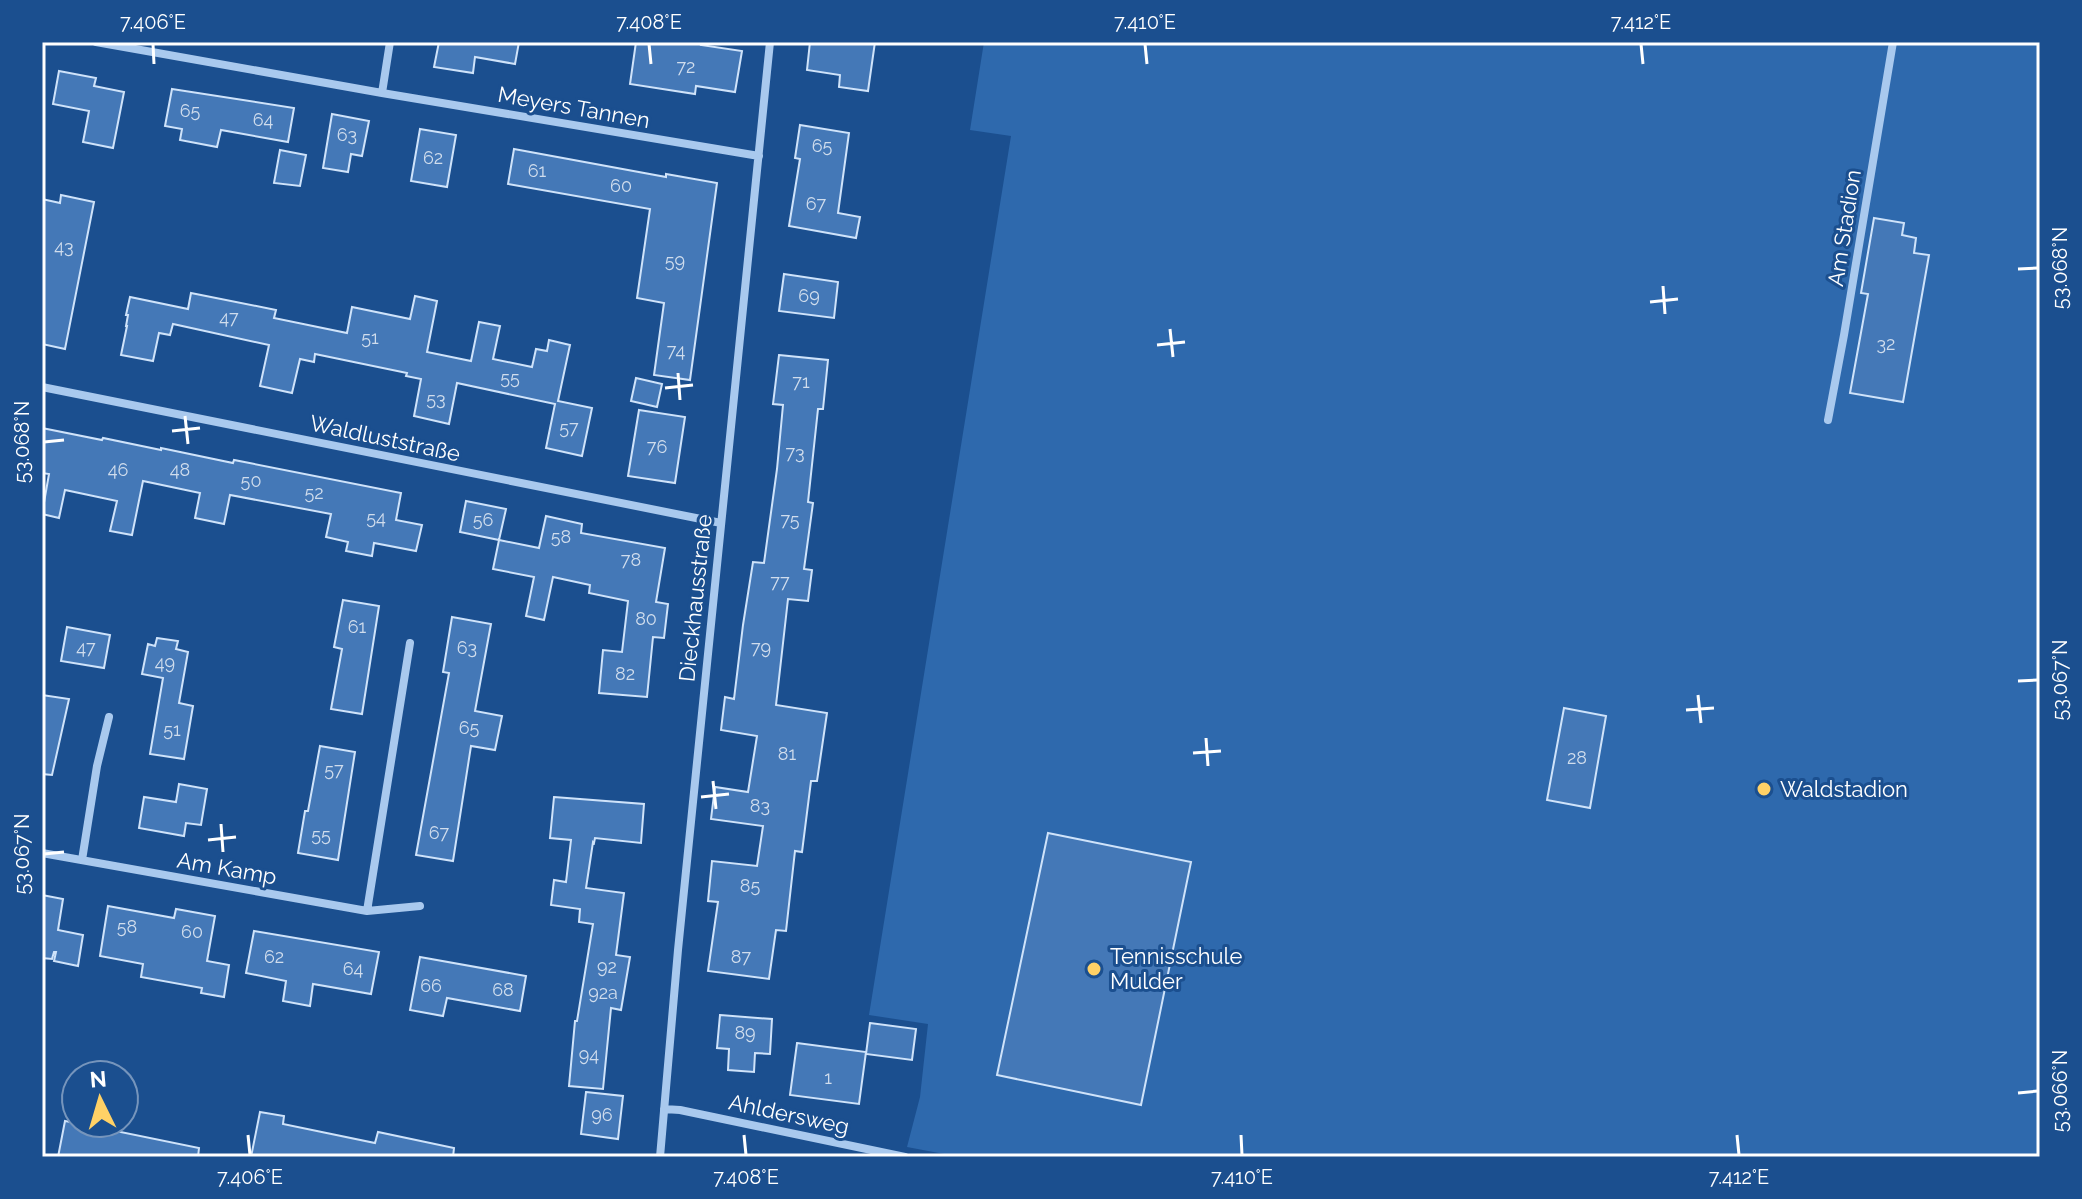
<svg xmlns="http://www.w3.org/2000/svg" width="2082" height="1199" font-family="Raleway,sans-serif">
  <rect width="100%" height="100%" fill="#1b4f8f"/>
  <!-- green -->
  <path fill="#2e69ad" d="M984 42H2040V1157H960L907 1147 920 1097 928 1024 869 1015 1011 136 970 130Z"/>
  <!-- building -->
  <path fill="#4478b7" stroke="#cfe3fa" stroke-width="2" d="M439 42H519L515 64 475 57 473 73 434 67Z
    M636 42H702L701 45 742 51 735 92 696 86 695 94 630 84Z
    M810 42H875L868 91 839 87 840 75 807 70Z
    M59 71 96 78 94 86 124 92 113 148 83 142 89 111 53 104Z
    M172 89 294 108 288 142 221 130 217 147 180 140 182 129 165 126Z
    M332 114 369 121 362 156 351 154 348 172 323 168Z
    M800 125 849 133 838 213 860 217 856 238 789 226 800 159 795 158Z
    M420 129 456 135 447 187 411 181Z
    M514 149 666 177V174L717 183 690 380 654 375 664 303 637 298 650 209 508 184Z
    M280 150 306 155 300 186 274 183Z
    M61 195 94 202 65 349 42 344V199L60 203Z
    M1874 218 1904 223 1902 235 1916 238 1914 253 1929 255 1903 402 1850 393 1868 294 1861 293Z
    M784 274 838 282 834 318 779 311Z
    M191 293 276 310 274 318 347 333 352 307 410 319 415 296 437 301 427 352 471 361 479 322 500 326 493 359 532 367 536 349 547 351 549 340 570 345 558 401 592 408 582 456 546 448 555 404 457 383 449 424 414 416 421 379 406 376 407 373 315 354 314 362 300 359 292 393 260 386 269 345 173 324 170 335 159 333 153 361 121 355 127 326H126L128 315H126L130 297 188 309Z
    M779 355 828 360 823 409H818L808 502 813 503 804 569 812 570 808 601 788 599 776 705 827 713 817 781H811L802 852 795 851 786 931 776 930 769 979 708 971 718 902 708 901 712 861 757 866 763 826 711 819 715 787 748 792 757 736 721 730 725 697 734 699 743 625 753 562 764 563 777 469 783 405 773 404Z
    M636 378 662 384 657 407 631 401Z
    M639 410 685 417 675 483 628 476Z
    M42 428 102 440 103 438 161 450V448L233 463 234 460 401 493 396 520 422 525 416 551 374 543 372 556 346 551 348 542 326 537 331 514 230 495 224 524 195 518 200 493 143 481 132 535 110 531 117 501 65 490 59 518 42 514 49 474 42 473Z
    M466 501 506 509 499 540 460 532Z
    M546 516 582 524 581 533 665 548 656 602 668 604 664 638 653 637 647 697 599 693 603 650 622 652 628 601 589 593 590 585 553 577 544 620 526 616 534 577 493 569 499 540 539 548Z
    M343 600 379 606 362 714 331 709 342 649 334 647Z
    M452 617 491 624 475 711 502 716 495 750 471 746 453 861 416 855 449 673 443 672Z
    M67 627 110 635 104 668 61 661Z
    M157 638 178 641 176 649 188 652 179 703 193 706 184 759 150 754 163 678 142 674 148 644 155 646Z
    M42 695 69 699 52 775 42 774Z
    M1564 708 1606 716 1590 808 1547 800Z
    M320 746 355 752 338 860 298 853 305 811H308Z
    M179 784 207 789 201 825 186 823 184 836 139 828 144 797 176 802Z
    M554 797 644 804 641 843 595 838 594 843 593 842 586 888 624 893 616 955 630 957 621 1010 611 1008 603 1089 569 1086 575 1021H577L593 924 579 922 580 909 551 905 554 880 566 882 571 840 550 838Z
    M1048 833 1191 862 1141 1105 997 1075Z
    M42 895 63 899 58 930 83 935 78 966 54 961 56 952H54L52 959 42 958Z
    M108 906 174 918 176 909 215 916 207 961 229 965 224 997 201 993 202 988 141 977 143 964 100 956Z
    M254 931 379 952 371 994 313 984 310 1006 283 1001 286 981 246 973Z
    M420 957 526 976 520 1011 447 998 443 1016 410 1010Z
    M720 1015 772 1019 770 1054 755 1053 754 1072 728 1070 729 1049 717 1048Z
    M870 1023 916 1029 912 1060 866 1054Z
    M797 1043 866 1052 859 1104 790 1095Z
    M586 1092 623 1096 618 1139 581 1134Z
    M260 1112 284 1116 283 1124 375 1143 378 1132 454 1148 453 1157H251Z
    M65 1121 76 1123H96V1127L199 1148 198 1157H58Z"/>
  <g fill="none" stroke-linecap="round" stroke-linejoin="round">
    <!-- street -->
    <path stroke="#a9c9ee" stroke-width="8" d="M96 42 382 93 759 156
      M382 93 390 42
      M42 387 721 523
      M1828 420 1844 335 1893 42
      M42 853 367 911 420 906
      M82 860 97 766 109 717
      M367 911 410 643
      M664 1109 680 1110 905 1157
      M660 1157 678 950 770 42"/>
  </g>
  <!-- ticks -->
  <path fill="none" stroke="#fff" stroke-width="3" d="M153 44 154 64M649 44 651 64M1145 44 1147 64M1641 44 1643 64M2018 269 2038 268M1663 286 1665 314M1650 302 1678 299M1170 329 1173 357M1157 345 1185 342M678 373 680 400M665 388 693 385M185 416 188 444M172 431 200 428M44 442 64 440M2018 681 2038 680M1698 695 1701 723M1686 710 1714 708M1206 738 1208 766M1193 753 1221 751M713 781 716 809M701 797 729 794M221 824 223 852M208 840 236 837M44 854 64 852M2018 1093 2038 1091M248 1135 250 1155M744 1135 746 1155M1241 1135 1242 1155M1737 1135 1739 1155"/>
  <!-- markers -->
  <g fill="#ffd166" stroke="#1b4f8f" stroke-width="3">
    <circle cx="1764" cy="789" r="8"/>
    <circle cx="1094" cy="969" r="8"/>
  </g>
  <g text-anchor="middle" stroke-width="6" stroke-linejoin="round" paint-order="stroke">
    <!-- number labels -->
    <g font-size="18" fill="#d0dded">
      <text x="686" y="73">72</text>
      <text x="190" y="117">65</text>
      <text x="263" y="126">64</text>
      <text x="347" y="141">63</text>
      <text x="822" y="152">65</text>
      <text x="433" y="164">62</text>
      <text x="537" y="177">61</text>
      <text x="621" y="192">60</text>
      <text x="816" y="210">67</text>
      <text x="64" y="253">43</text>
      <text x="675" y="267">59</text>
      <text x="809" y="302">69</text>
      <text x="229" y="324">47</text>
      <text x="370" y="344">51</text>
      <text x="1886" y="350">32</text>
      <text x="676" y="357">74</text>
      <text x="510" y="384">55</text>
      <text x="801" y="388">71</text>
      <text x="436" y="405">53</text>
      <text x="569" y="434">57</text>
      <text x="657" y="453">76</text>
      <text x="795" y="459">73</text>
      <text x="118" y="476">46</text>
      <text x="180" y="476">48</text>
      <text x="251" y="487">50</text>
      <text x="314" y="499">52</text>
      <text x="376" y="524">54</text>
      <text x="483" y="526">56</text>
      <text x="790" y="526">75</text>
      <text x="561" y="543">58</text>
      <text x="631" y="566">78</text>
      <text x="780" y="588">77</text>
      <text x="646" y="625">80</text>
      <text x="357" y="633">61</text>
      <text x="86" y="654">47</text>
      <text x="467" y="654">63</text>
      <text x="761" y="654">79</text>
      <text x="165" y="669">49</text>
      <text x="625" y="680">82</text>
      <text x="469" y="734">65</text>
      <text x="172" y="736">51</text>
      <text x="787" y="760">81</text>
      <text x="1577" y="764">28</text>
      <text x="334" y="776">57</text>
      <text x="760" y="812">83</text>
      <text x="439" y="839">67</text>
      <text x="321" y="841">55</text>
      <text x="750" y="892">85</text>
      <text x="127" y="933">58</text>
      <text x="192" y="938">60</text>
      <text x="274" y="963">62</text>
      <text x="741" y="963">87</text>
      <text x="607" y="973">92</text>
      <text x="353" y="975">64</text>
      <text x="431" y="992">66</text>
      <text x="503" y="996">68</text>
      <text x="603" y="999">92a</text>
      <text x="745" y="1039">89</text>
      <text x="589" y="1061">94</text>
      <text x="828" y="1084">1</text>
      <text x="602" y="1121">96</text>
    </g>
    <!-- street labels -->
    <g font-size="22" fill="#fff" stroke="#1b4f8f">
      <text transform="translate(574 107) rotate(10)" y="8">Meyers Tannen</text>
      <text transform="translate(1844 228) rotate(-81)" y="8">Am Stadion</text>
      <text transform="translate(385 438) rotate(12)" y="8">Waldluststraße</text>
      <text transform="translate(695 598) rotate(-84)" y="8">Dieckhausstraße</text>
      <text transform="translate(227 868) rotate(10)" y="8">Am Kamp</text>
      <text transform="translate(789 1114) rotate(12)" y="8">Ahldersweg</text>
    </g>
    <!-- poi labels -->
    <g font-size="22" fill="#fff" stroke="#1b4f8f" text-anchor="start">
      <text x="1780" y="797">Waldstadion</text>
      <text x="1110" y="964">Tennisschule<tspan x="1110" dy="25">Mulder</tspan></text>
    </g>
  </g>
  <!-- border -->
  <rect width="2082" height="1199" fill="none" stroke="#1b4f8f" stroke-width="88"/>
  <!-- north arrow -->
  <g transform="translate(100 1099) rotate(355)"><circle r="38" fill="#1b4f8f" stroke="#7695bc" stroke-width="2"/>
  <path d="M0-6L14 30L0 20L-14 30Z" fill="#ffd166"/>
  <text y="-12" font-size="22" font-weight="bold" text-anchor="middle" fill="#ffffff">N</text>
  </g>
  <rect x="44" y="44" width="1994" height="1111" fill="none" stroke="#fff" stroke-width="3"/>
  <g font-size="20" text-anchor="middle" fill="#fff">
    <text x="153" y="29">7.406°E</text>
    <text x="649" y="29">7.408°E</text>
    <text x="1145" y="29">7.410°E</text>
    <text x="1641" y="29">7.412°E</text>
    <text transform="translate(2060 268) rotate(-90)" y="7">53.068°N</text>
    <text transform="translate(22 442) rotate(-90)" y="7">53.068°N</text>
    <text transform="translate(2060 680) rotate(-90)" y="7">53.067°N</text>
    <text transform="translate(22 854) rotate(-90)" y="7">53.067°N</text>
    <text transform="translate(2060 1091) rotate(-90)" y="7">53.066°N</text>
    <text x="250" y="1184">7.406°E</text>
    <text x="746" y="1184">7.408°E</text>
    <text x="1242" y="1184">7.410°E</text>
    <text x="1739" y="1184">7.412°E</text>
  </g>
</svg>
